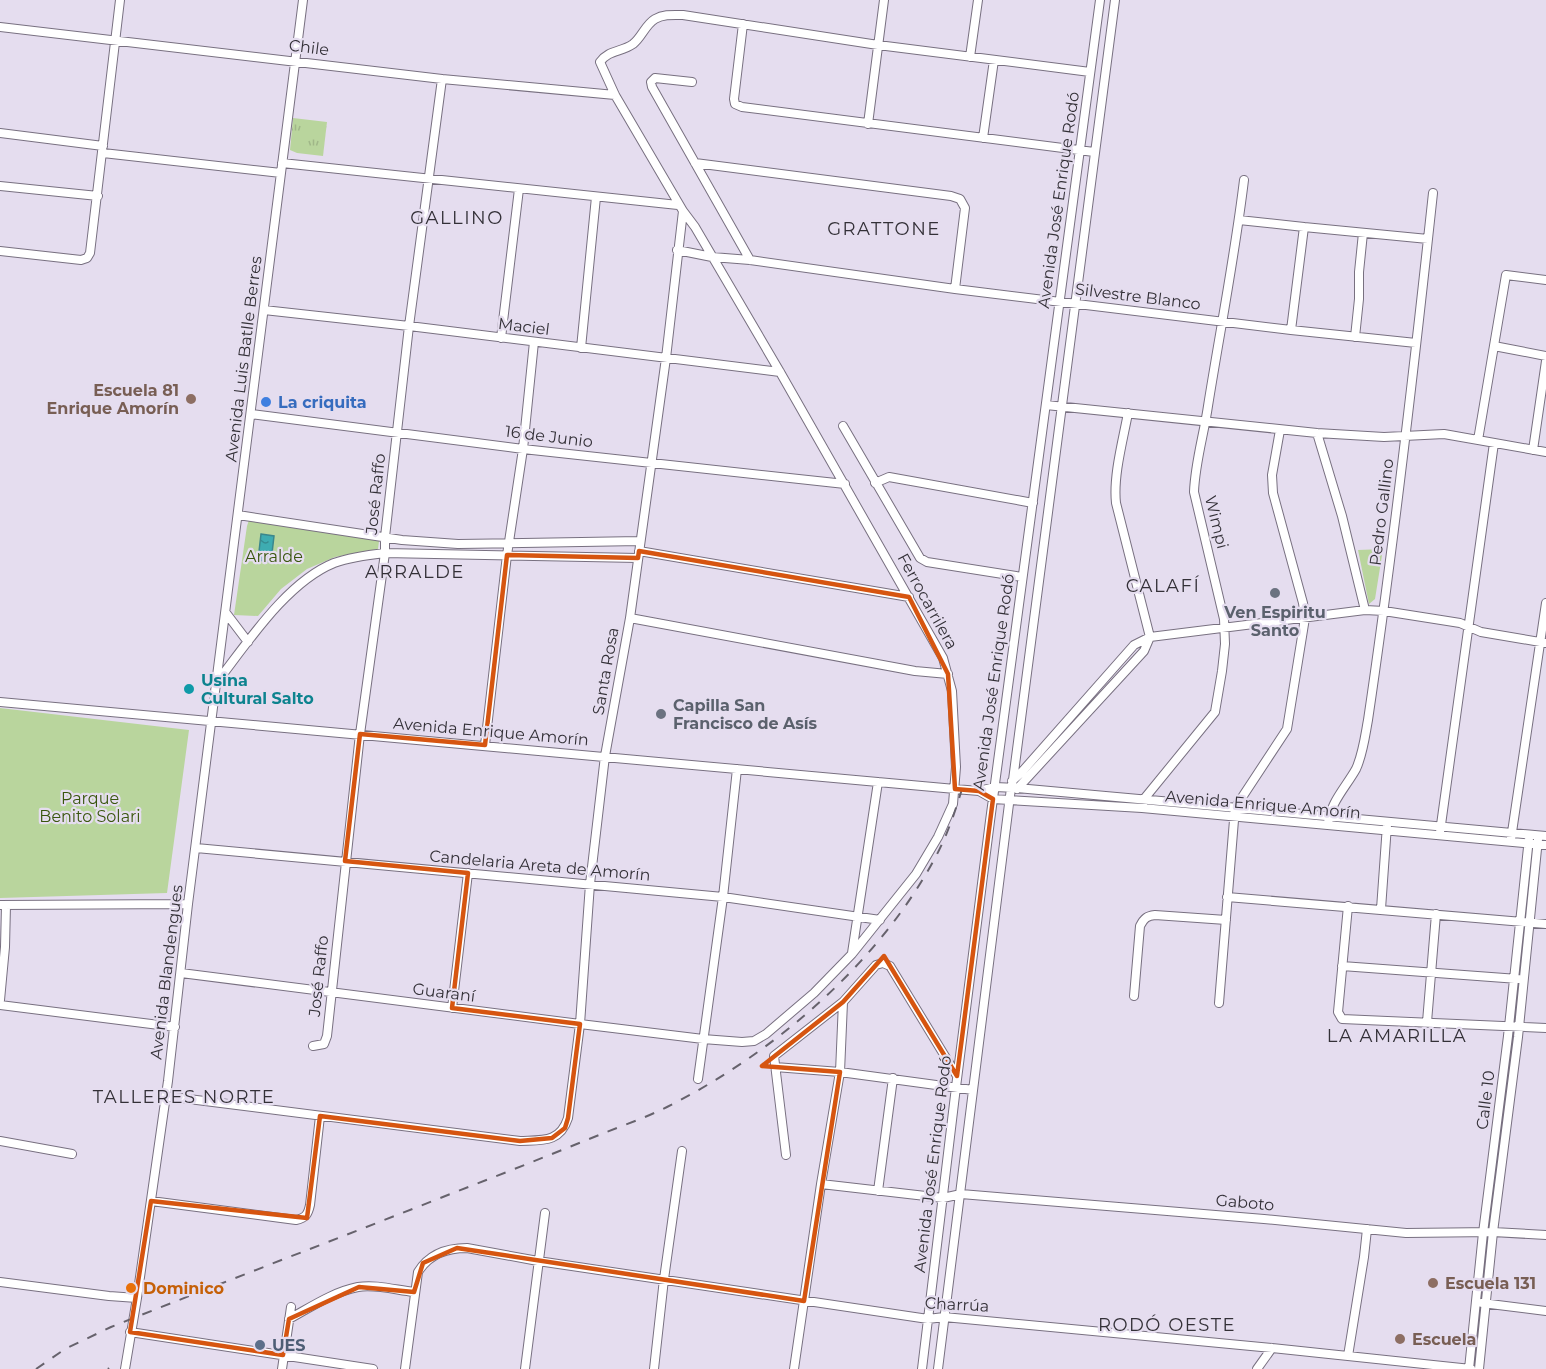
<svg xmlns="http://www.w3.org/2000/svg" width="1546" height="1369" font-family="Montserrat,sans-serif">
  <defs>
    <pattern id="grass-tufts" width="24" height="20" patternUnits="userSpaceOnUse" patternTransform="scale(1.5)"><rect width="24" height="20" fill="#b9d59d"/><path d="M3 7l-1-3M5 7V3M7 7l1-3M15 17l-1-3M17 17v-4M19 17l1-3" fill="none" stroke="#a0b788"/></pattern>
    <pattern id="water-ripples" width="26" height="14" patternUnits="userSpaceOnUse" patternTransform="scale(1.5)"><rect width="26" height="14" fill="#3eacb1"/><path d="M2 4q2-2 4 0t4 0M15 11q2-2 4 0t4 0" fill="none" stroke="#358c91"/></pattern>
  </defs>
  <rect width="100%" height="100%" fill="#e5ddef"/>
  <!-- grass -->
  <path fill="url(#grass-tufts)" d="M293 118 327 122 323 156 297 153 290 150Z"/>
  <!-- park -->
  <path fill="#b9d59d" d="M249 520 379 541 378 549 335 557 307 569 281 589 258 616 234 615 247 526Z
    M1383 549 1375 599 1369 604 1358 550Z
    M0 708 189 730 167 893 0 898Z"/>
  <!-- water -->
  <path fill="url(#water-ripples)" stroke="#3b878c" stroke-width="1.5" d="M261 534 274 536 271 562 258 560Z"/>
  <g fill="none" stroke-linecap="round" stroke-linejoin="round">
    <!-- minor casing -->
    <g stroke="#787080" stroke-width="10">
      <path id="minor" d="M743 24 734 99 735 104 742 107 1094 152
        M0 27 442 79 615 95
        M970 57 978 0
        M692 82 655 78 651 82 652 87 750 260
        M868 124 884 0
        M0 133 103 146
        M983 138 994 60
        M103 153 281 173
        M282 163 678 205
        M695 163 951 196 960 199 965 208 955 289
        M0 186 98 196
        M1239 220 1304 227 1428 239
        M677 250 712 257 750 260 955 289 1291 330 1416 343
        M0 251 81 260 87 258 90 253 120 0
        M264 310 409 326 780 372
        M1291 330 1304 227
        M1355 337 1359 299V272L1363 233
        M501 338 519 189
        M1494 346 1546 356
        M581 348 596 197
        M1046 405 1317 433 1384 437 1444 434 1546 452
        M1128 413C1123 440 1113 476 1116 503L1150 637
        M251 414 523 449 845 484
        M843 426 920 558 927 562 1022 577
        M1317 433 1342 516 1365 610
        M1478 440 1506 275 1546 280
        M1533 450 1546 361
        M875 483 889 477 1033 503
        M238 515 402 540 458 544 640 541
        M639 551 909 597
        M226 613 248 642
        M630 618 915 671 948 674
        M217 682C248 642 287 582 334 563 351 557 367 555 385 553L638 558
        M0 702 955 789 979 791 995 787 1017 788 1546 836
        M485 745 507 555 523 449 534 342
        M1012 781 1020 774 1134 645 1150 637 1365 610 1384 611 1460 623 1481 632 1546 643
        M1017 789 1144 651 1150 637
        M979 791 993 799 1142 808 1546 845
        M1142 808 1144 799 1215 712 1222 671 1225 644 1224 619 1194 492C1195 463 1204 434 1208 406 1220 331 1235 255 1244 180
        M1328 825C1329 804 1346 787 1356 769 1363 754 1365 736 1368 720 1394 545 1414 369 1433 193
        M1440 832 1494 443
        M1511 839 1546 603
        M196 848 723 897 880 920
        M1227 897 1546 924
        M0 905 188 904
        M1348 906 1338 1012 1342 1019 1546 1028
        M1381 909 1387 825
        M852 953 878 782
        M1342 966 1518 979
        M181 973 580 1024 703 1039 742 1042 754 1041 766 1034 814 993 852 954 916 874 938 837 953 804 956 767 952 691 943 658 780 372 695 227 683 211
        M1134 996 1140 926C1144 918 1147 916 1155 915L1226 920
        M0 1000 5 947 6 905
        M1219 1003 1235 808 1287 729 1305 618 1303 603 1273 493 1272 475 1280 430
        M0 1005 175 1027
        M452 1008 468 873
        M1427 1022 1436 914
        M313 1046 324 1044 327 1036 360 734 385 553V537L409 326 442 79
        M775 1067 840 1072 973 1090
        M698 1079 723 897 737 769
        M165 1096 520 1141C542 1140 560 1143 568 1118L580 1024 590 884 605 756 630 618 666 358 683 211 615 95 600 62C608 50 622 52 633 44 642 37 645 25 655 19 664 14 673 15 683 15L878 45 1090 72
        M0 1141 72 1154
        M786 1155 774 1056 843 1002
        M821 1184 943 1198 961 1194 1264 1219 1406 1233 1493 1232 1546 1235
        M878 1191 893 1078
        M151 1201 296 1220C306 1218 308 1214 310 1205L320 1116
        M0 1282 109 1296 137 1298
        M1482 1303 1546 1311
        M289 1319C311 1307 333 1292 358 1287 376 1284 396 1290 414 1292
        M130 1332 373 1369
        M1348 1356 1364 1257 1367 1229
        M125 1369 137 1298 168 1081 188 904 303 0
        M282 1369 291 1307
        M405 1369 418 1272C429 1254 446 1248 467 1248L538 1261 928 1319 944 1317 1272 1348 1471 1369
        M525 1369 545 1213
        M654 1369 664 1279 682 1151
        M794 1369 821 1184 840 1072 843 1002 876 965 883 963 890 966 957 1076
        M922 1369 956 1087 990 821 1100 0
        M938 1369 1011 788 1013 780 1115 0
        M1257 1369 1272 1348
        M1469 1369 1483 1233 1508 1036 1529 838
        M1479 1369 1493 1232 1518 1037 1538 839"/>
    </g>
    <!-- minor -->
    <use href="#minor" stroke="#fff" stroke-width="8"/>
    <!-- rail -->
    <path stroke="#66626c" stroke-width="2" stroke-dasharray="10 10" stroke-linecap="butt" d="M36 1369 65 1349 111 1327C226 1281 342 1237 458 1191 505 1173 552 1154 599 1135 621 1126 645 1118 667 1107 774 1053 878 964 935 858 947 836 955 812 962 789
      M108 1369 109 1368"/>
  </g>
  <!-- marked area -->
  <path fill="none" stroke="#d65510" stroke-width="4.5" stroke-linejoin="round" d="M639 551 909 597 948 674 955 789 979 791 993 799 957 1076 884 956 843 1002 762 1066 840 1072 804 1301 457 1248 423 1263 414 1292 359 1287 289 1319 283 1355 130 1332 151 1201 307 1218 320 1116 520 1141 552 1138 565 1128 568 1118 580 1024 452 1008 468 873 345 861 360 734 485 745 507 555 638 558Z"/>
  <!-- markers -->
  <g fill="#8d6e63" stroke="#e5ddef" stroke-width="2">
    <circle cx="191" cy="399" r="6"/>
    <circle cx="1433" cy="1283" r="6"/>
    <circle cx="1400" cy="1339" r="6"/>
  </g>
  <circle fill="#3f7fe0" stroke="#e5ddef" stroke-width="2" cx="266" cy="402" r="6"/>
  <g fill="#6b7280" stroke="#e5ddef" stroke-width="2">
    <circle cx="1275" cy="593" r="6"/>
    <circle cx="661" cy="714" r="6"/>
  </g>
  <circle fill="#0f9aa8" stroke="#e5ddef" stroke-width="2" cx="189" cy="689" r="6"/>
  <circle fill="#e8710a" stroke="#e5ddef" stroke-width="2" cx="131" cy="1288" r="6"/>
  <circle fill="#5c6f8a" stroke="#e5ddef" stroke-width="2" cx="260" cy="1345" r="6"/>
  <g text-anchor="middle" stroke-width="4.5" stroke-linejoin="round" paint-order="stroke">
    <!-- street labels -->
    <g font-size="16" fill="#333037" stroke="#e5ddef">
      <text transform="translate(309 47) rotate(7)" y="6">Chile</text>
      <text transform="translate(1058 200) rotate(-82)" y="6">Avenida José Enrique Rodó</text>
      <text transform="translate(1138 296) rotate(7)" y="6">Silvestre Blanco</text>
      <text transform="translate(524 326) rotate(7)" y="6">Maciel</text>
      <text transform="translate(243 359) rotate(-83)" y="6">Avenida Luis Batlle Berres</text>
      <text transform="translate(549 436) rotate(7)" y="6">16 de Junio</text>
      <text transform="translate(375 494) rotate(-84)" y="6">José Raffo</text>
      <text transform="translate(1381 512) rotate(-83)" y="6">Pedro Gallino</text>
      <text transform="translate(1217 522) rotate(76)" y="6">Wimpi</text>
      <text transform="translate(928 601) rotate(61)" y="6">Ferrocarrilera</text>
      <text transform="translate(605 671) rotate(-80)" y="6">Santa Rosa</text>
      <text transform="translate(993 682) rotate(-82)" y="6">Avenida José Enrique Rodó</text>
      <text transform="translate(491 731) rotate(5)" y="6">Avenida Enrique Amorín</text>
      <text transform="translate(1263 804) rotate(5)" y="6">Avenida Enrique Amorín</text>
      <text transform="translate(540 865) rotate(5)" y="6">Candelaria Areta de Amorín</text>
      <text transform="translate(166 972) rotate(-83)" y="6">Avenida Blandengues</text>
      <text transform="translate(318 976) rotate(-84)" y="6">José Raffo</text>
      <text transform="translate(444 992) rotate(7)" y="6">Guaraní</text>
      <text transform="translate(1485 1100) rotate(-83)" y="6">Calle 10</text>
      <text transform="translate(932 1164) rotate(-83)" y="6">Avenida José Enrique Rodó</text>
      <text transform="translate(1245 1202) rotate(5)" y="6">Gaboto</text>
      <text transform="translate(957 1304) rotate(3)" y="6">Charrúa</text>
    </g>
    <!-- education labels -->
    <g font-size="16" font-weight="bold" fill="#785e54" stroke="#e5ddef" text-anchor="start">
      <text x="179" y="396" text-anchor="end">Escuela 81<tspan x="179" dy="18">Enrique Amorín</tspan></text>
      <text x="1445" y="1289">Escuela 131</text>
      <text x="1412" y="1345">Escuela</text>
    </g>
    <!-- shop labels -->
    <g font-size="16" font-weight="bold" fill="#366cbe" stroke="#e5ddef" text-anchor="start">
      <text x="278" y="408">La criquita</text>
    </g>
    <!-- park labels -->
    <g font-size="16" fill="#39560d" stroke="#e5ddef">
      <text x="274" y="562">Arralde</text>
      <text x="90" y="804">Parque<tspan x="90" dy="18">Benito Solari</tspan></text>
    </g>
    <!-- worship labels -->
    <g font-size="16" font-weight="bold" fill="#5b616d" stroke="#e5ddef">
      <text x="1275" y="618">Ven Espiritu<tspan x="1275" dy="18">Santo</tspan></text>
      <text x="673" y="711" text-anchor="start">Capilla San<tspan x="673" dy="18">Francisco de Asís</tspan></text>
    </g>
    <!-- culture labels -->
    <g font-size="16" font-weight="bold" fill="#0d838f" stroke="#e5ddef" text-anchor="start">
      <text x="201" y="686">Usina<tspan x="201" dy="18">Cultural Salto</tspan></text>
    </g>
    <!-- food labels -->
    <g font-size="16" font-weight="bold" fill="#c56008" stroke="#e5ddef" text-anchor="start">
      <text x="143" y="1294">Dominico</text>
    </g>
    <!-- service labels -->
    <g font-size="16" font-weight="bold" fill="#4e5e75" stroke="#e5ddef" text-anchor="start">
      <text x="272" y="1351">UES</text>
    </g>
    <!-- neighbourhood labels -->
    <g font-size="18" letter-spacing="1.5" fill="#333037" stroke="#e5ddef">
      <text x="457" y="224">GALLINO</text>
      <text x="884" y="235">GRATTONE</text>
      <text x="415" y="578">ARRALDE</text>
      <text x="1163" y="592">CALAFÍ</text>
      <text x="1397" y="1042">LA AMARILLA</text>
      <text x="184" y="1103">TALLERES NORTE</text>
      <text x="1167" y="1331">RODÓ OESTE</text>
    </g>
  </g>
</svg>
